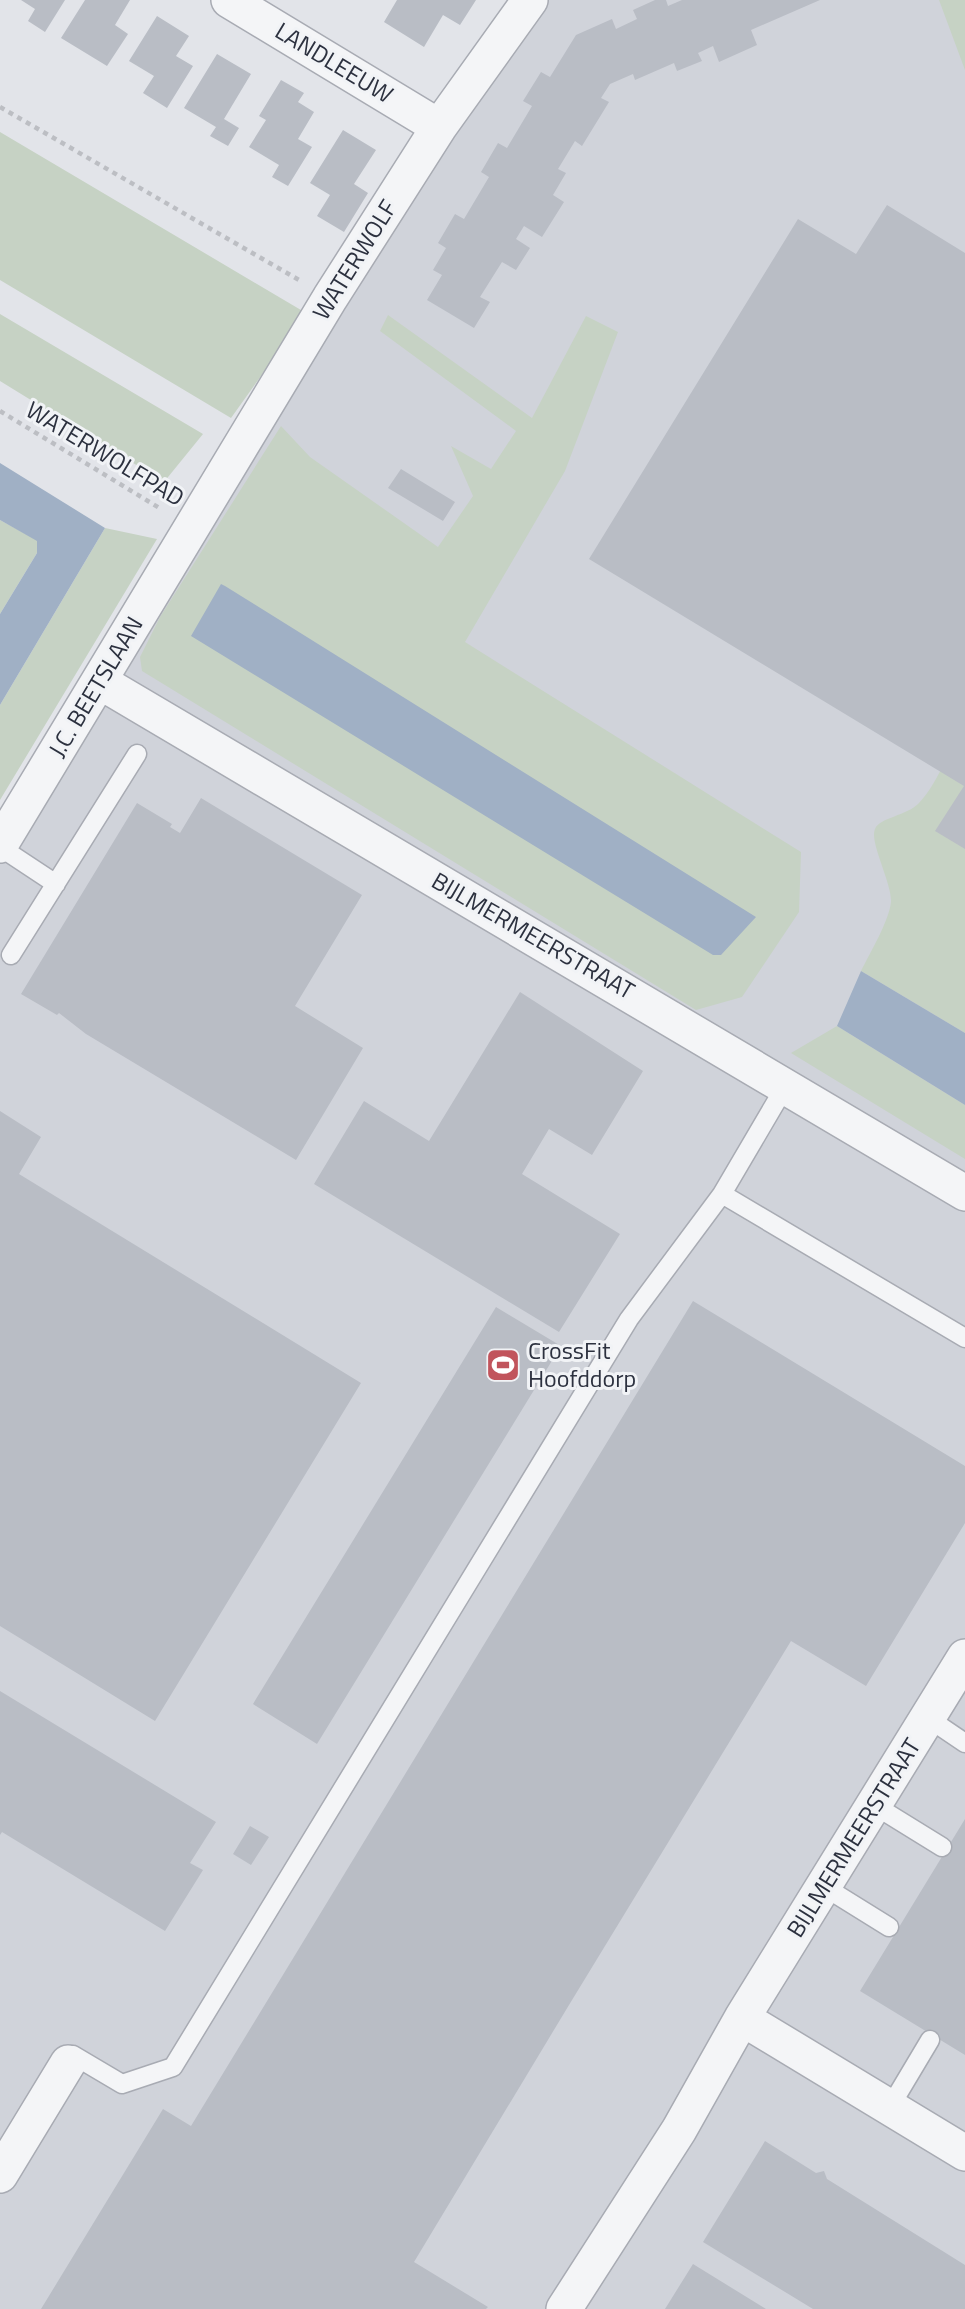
<svg xmlns="http://www.w3.org/2000/svg" width="965" height="2309" font-family="'Titillium Web',sans-serif">
  <rect width="100%" height="100%" fill="#e2e4e9"/>
  <!-- built -->
  <path fill="#d0d3da" d="M528 0H965V2309H0V860Z"/>
  <!-- green -->
  <path fill="#c6d2c4" d="M939 0H965V70Z
    M0 132 306 313 231 418 0 280Z
    M0 314 203 434 164 482 0 381Z
    M388 315 532 418 586 316 618 332 565 471 465 642 801 852 799 912 742 997 696 1010 142 671 140 657 160 617 281 426 310 457 438 547 473 496 451 446 491 469 516 431 380 331Z
    M0 520 37 540V553L0 614Z
    M105 528 157 539 0 800V705Z
    M965 718V1033L861 971C870 953 889 921 891 902 892 883 869 842 875 829 880 817 907 816 919 803 939 782 951 745 965 718Z
    M837 1026 965 1105V1159L791 1053Z"/>
  <!-- water -->
  <path fill="#a0b0c5" d="M0 463 105 528 0 705V614L37 553V541L0 520Z
    M221 584 225 586 756 917 721 955H713L191 636Z
    M861 971 965 1033V1105L837 1026Z"/>
  <!-- building -->
  <path fill="#b9bdc5" d="M21 0H65L45 32 28 21 35 9Z
    M85 0H130L115 25 128 34 107 66 61 38Z
    M397 0H476L460 25 443 15 424 47 384 22Z
    M655 0H666L668 6 682 0H820L751 30 757 45 719 62 713 46 698 53 702 61 677 71 674 63 635 80 633 74 610 84 601 98 609 102 582 146 575 141 558 169 566 173 553 195 564 202 542 237 524 226 516 239 530 248 516 270 502 262 480 297 490 302 474 328 427 300 442 275 433 270 446 248 438 243 455 214 464 219 489 177 481 172 498 143 507 148 532 106 523 101 541 72 550 77 576 35 612 19 616 29 637 19 633 10Z
    M157 16 189 36 176 56 193 66 167 108 143 93 154 76 129 61Z
    M217 54 251 74 224 119 239 128 228 146 210 136 216 127 184 108Z
    M281 80 304 93 298 102 314 112 298 139 312 147 288 186 272 177 279 165 249 147 266 120 259 116Z
    M343 130 376 150 354 184 368 193 344 232 317 216 330 195 310 183Z
    M887 205 965 253V849L935 831 964 786 589 559 798 219 856 254Z
    M401 469 455 502 443 521 388 488Z
    M201 798 362 895 295 1006 363 1048 296 1160 86 1034 59 1013 57 1015 21 994 137 803 172 824 170 827 180 833Z
    M520 992 643 1071 592 1155 549 1129 522 1174 620 1234 559 1332 314 1184 364 1101 429 1141Z
    M0 1111 41 1137 19 1174 361 1383 155 1721 0 1626Z
    M693 1301 965 1466V1523L866 1686 791 1641 569 2005 414 2262 488 2307 486 2309H41L163 2109 191 2126Z
    M496 1307 561 1346 317 1744 253 1704Z
    M0 1691 216 1822 190 1863 203 1870 165 1931 2 1832 0 1835Z
    M965 1819V2055L860 1991Z
    M250 1826 269 1837 251 1865 233 1854Z
    M765 2141 816 2173 824 2171 827 2179 965 2265V2309H813L703 2242Z
    M693 2264 766 2309H665Z"/>
  <g fill="none" stroke-linecap="round" stroke-linejoin="round">
    <!-- service casing -->
    <g stroke="#a8abb3" stroke-width="21">
      <path id="service" d="M0 847 56 884
        M11 955 137 754
        M786 1085 722 1194 965 1338
        M928 1718 965 1743
        M874 1805 942 1847
        M823 1886 889 1927
        M73 2055 122 2084 173 2067 629 1319 722 1194
        M890 2107 930 2040"/>
    </g>
    <!-- minor casing -->
    <g stroke="#a8abb3" stroke-width="38">
      <path id="minor" d="M229 0 439 127
        M99 681 965 1193
        M0 845 330 298 439 127 530 0
        M742 2018 965 2153
        M0 2175 68 2063
        M564 2309 679 2130 742 2018 965 1657"/>
    </g>
    <!-- path -->
    <path stroke="#bcbec3" stroke-width="4.5" stroke-dasharray="5 5" stroke-linecap="butt" d="M0 107 299 280
      M0 411 161 509"/>
    <!-- service -->
    <use href="#service" stroke="#f4f5f7" stroke-width="18"/>
    <!-- minor -->
    <use href="#minor" stroke="#f4f5f7" stroke-width="35"/>
  </g>
  <!-- icons -->
  <defs>
    <g id="stadium-square" transform="scale(1.75)"><rect x="-9" y="-9" width="18" height="18" rx="4" fill="#c1545c" stroke="#f1f3f6"/><path d="M0-5a6.5 5 0 1 0 0 10a6.5 5 0 1 0 0-10ZM-3.5-1.8h7v3.6h-7Z" fill="#fff"/></g>
  </defs>
  <g fill-rule="evenodd">
    <use href="#stadium-square" x="503" y="1365"/>
  </g>
  <g text-anchor="middle" stroke-width="6" stroke-linejoin="round" paint-order="stroke">
    <!-- street labels -->
    <g font-size="24" fill="#2c313f" stroke="#f1f3f6">
      <text transform="translate(334 63) rotate(31)" y="8">LANDLEEUW</text>
      <text transform="translate(355 260) rotate(-58)" y="8">WATERWOLF</text>
      <text transform="translate(105 454) rotate(31)" y="8">WATERWOLFPAD</text>
      <text transform="translate(96 687) rotate(-59)" y="8">J.C. BEETSLAAN</text>
      <text transform="translate(533 936) rotate(30)" y="8">BIJLMERMEERSTRAAT</text>
      <text transform="translate(854 1838) rotate(-58)" y="8">BIJLMERMEERSTRAAT</text>
    </g>
    <!-- poi labels -->
    <g font-size="24" fill="#2c313f" stroke="#f1f3f6" text-anchor="start">
      <text x="528" y="1359">CrossFit<tspan x="528" dy="28">Hoofddorp</tspan></text>
    </g>
  </g>
</svg>
